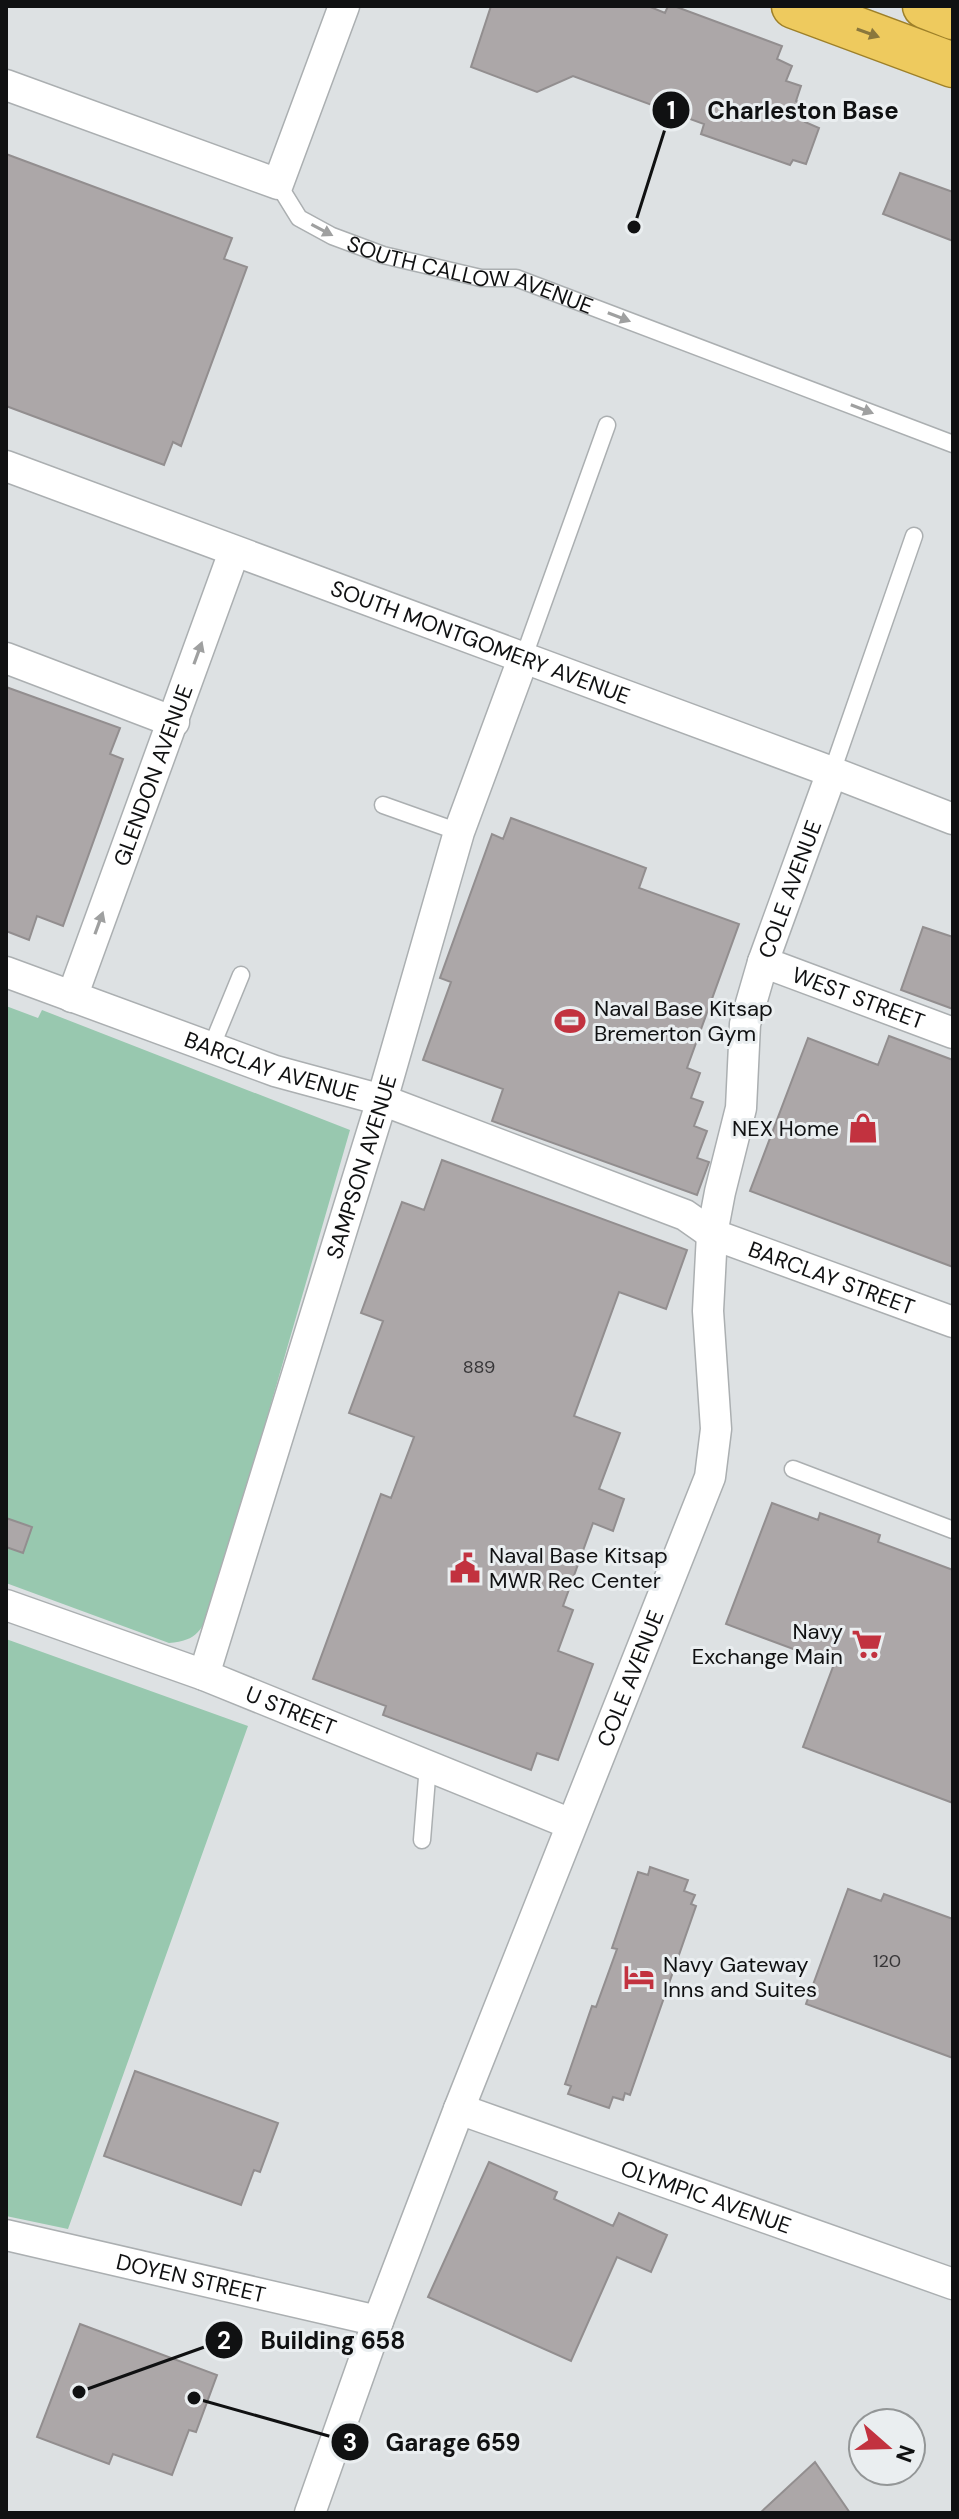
<svg xmlns="http://www.w3.org/2000/svg" width="959" height="2519" font-family="'DM Sans',sans-serif">
  <rect width="100%" height="100%" fill="#dde1e3"/>
  <!-- green -->
  <path fill="#98c8af" d="M6 1006 38 1018 42 1010 350 1130 213 1605C202 1629 198 1641 169 1643L6 1583Z
    M6 1639 248 1726 68 2229 6 2216Z"/>
  <!-- building -->
  <path fill="#aca7a8" stroke="#928e8f" stroke-width="2" d="M491 6H648L665 13 668 6H674L782 46 777 59 792 66 786 81 801 86 796 101 811 106 805 122 819 128 806 164 793 160 790 165 701 134 704 124 573 76 537 92 471 67Z
    M6 154 232 238 224 259 247 267 181 446 173 442 164 465 6 406Z
    M900 173 953 192V241L883 214Z
    M6 687 120 728 110 754 123 759 63 926 37 916 29 940 6 931Z
    M511 818 646 868 639 888 739 924 687 1068 700 1073 691 1098 703 1102 694 1126 707 1131 697 1158 709 1162 697 1195 492 1121 503 1089 423 1060 451 982 440 978 492 834 503 839Z
    M923 927 953 937V1009L901 990Z
    M889 1036 953 1060V1267L750 1191 808 1038 878 1065Z
    M442 1160 687 1250 666 1309 619 1292 574 1416 620 1433 599 1489 624 1499 613 1531 593 1523 563 1606 573 1610 558 1651 593 1664 558 1760 537 1753 531 1770 383 1715 386 1706 313 1679 381 1494 391 1498 414 1437 349 1413 383 1321 361 1313 402 1202 424 1210Z
    M772 1503 818 1520 820 1513 880 1535 878 1542 953 1570V1803L803 1747 834 1664 726 1624Z
    M6 1518 32 1527 23 1553 6 1547Z
    M650 1867 688 1880 684 1891 695 1895 691 1904 696 1906 630 2095 625 2093 623 2100 613 2097 609 2108 568 2094 571 2086 565 2084 592 2006 596 2007 617 1949 612 1948 638 1872 648 1875Z
    M848 1889 881 1901 884 1894 953 1919V2058L806 2004Z
    M135 2071 278 2123 260 2172 254 2170 241 2205 104 2156Z
    M489 2162 557 2192 554 2199 613 2226 619 2213 667 2235 651 2272 617 2257 571 2361 428 2297Z
    M80 2324 217 2375 196 2432 189 2430 172 2475 113 2454 109 2464 37 2437Z
    M815 2462 850 2513H760Z"/>
  <g fill="none" stroke-linecap="round" stroke-linejoin="round">
    <!-- service casing -->
    <g stroke="#abafb1" stroke-width="19">
      <g id="service">
        <path id="s1" d="M278 184 299 218 332 236 383 255 481 278H516L953 444"/>
        <path d="M523 659 607 425"/>
        <path d="M832 772 914 536"/>
        <path d="M383 805 459 832"/>
        <path d="M211 1048 241 975"/>
        <path d="M793 1469 953 1530"/>
        <path d="M422 1840 428 1765"/>
      </g>
    </g>
    <!-- minor casing -->
    <g stroke="#abafb1" stroke-width="33">
      <g id="minor">
        <path d="M6 85 278 184 344 6"/>
        <path id="s2" d="M6 466 832 772 953 819"/>
        <path d="M6 658 174 722"/>
        <path id="s3" d="M763 962 953 1033"/>
        <path id="s4" d="M6 972 275 1071 382 1100 685 1215 712 1234 953 1322"/>
        <path id="s5" d="M72 997 234 552"/>
        <path id="s6" d="M6 1605 204 1675 571 1824"/>
        <path id="s7" d="M204 1675 382 1100 459 832 523 659"/>
        <path id="s8" d="M459 2109 953 2284"/>
        <path id="s9" d="M6 2235 378 2321"/>
        <path id="s10" d="M310 2513 378 2321 459 2109 710 1477 716 1429 708 1311 712 1234 720 1192 741 1108 745 1024 763 962 832 772"/>
      </g>
    </g>
    <!-- trunk casing -->
    <g stroke="#9e8029" stroke-width="47">
      <path id="trunk" d="M794 6 953 65
        M925 6 953 17"/>
    </g>
    <!-- service -->
    <use href="#service" stroke="#fff" stroke-width="16"/>
    <!-- minor -->
    <use href="#minor" stroke="#fff" stroke-width="30"/>
    <!-- trunk -->
    <use href="#trunk" stroke="#eeca5e" stroke-width="44"/>
  </g>
  <!-- one-way arrows -->
  <defs><path id="oneway-solid" d="M-6-.8H1V-3.2L6.5 0L1 3.2V.8H-6Z" transform="scale(2)"/></defs>
  <use fill="#8a773c" href="#oneway-solid" transform="translate(868 33) rotate(20)"/>
  <g fill="#9fa0a0">
    <use href="#oneway-solid" transform="translate(322 230) rotate(28)"/>
    <use href="#oneway-solid" transform="translate(619 317) rotate(21)"/>
    <use href="#oneway-solid" transform="translate(862 409) rotate(21)"/>
    <use href="#oneway-solid" transform="translate(198 653) rotate(-70)"/>
    <use href="#oneway-solid" transform="translate(99 923) rotate(-70)"/>
  </g>
  <!-- icons -->
  <defs>
    <g id="stadium-bare" transform="scale(2.4)"><path d="M0-5a6.5 5 0 1 0 0 10a6.5 5 0 1 0 0-10ZM-3.5-1.8h7v3.6h-7Z" fill="#c2323f" stroke="#eaeef0" stroke-width="2.5" paint-order="stroke"/></g>
    <g id="shop-bare" transform="scale(2.4)"><path d="M-5-2.5h2.3a2.7 3.5 0 0 1 5.4 0H5L5.5 6h-11ZM-1.5-2.5h3a1.5 2.3 0 0 0-3 0Z" fill="#c2323f" stroke="#eaeef0" stroke-width="2.5" paint-order="stroke"/></g>
    <g id="civic-bare" transform="scale(2.4)"><path d="M-.6-6.5H3V-4.5H.6V-3L4-1V1h2V6H-6V1h2V-1L-.6-3ZM-1.2 2.5V6h2.4V2.5Z" fill="#c2323f" stroke="#eaeef0" stroke-width="2.5" paint-order="stroke"/></g>
    <g id="supermarket-bare" transform="scale(2.4)"><path d="M-6-5.5h2.5l.6 2H6L4.5 2H-2.5L-4.4-4H-6ZM-1.5 3.2a1.3 1.3 0 1 0 .1 0ZM3 3.2a1.3 1.3 0 1 0 .1 0Z" fill="#c2323f" stroke="#eaeef0" stroke-width="2.5" paint-order="stroke"/></g>
    <g id="hotel-bare" transform="scale(2.4)"><path d="M-6-4.5h1.5V1H6V5H4.5V3h-9V5H-6ZM-4 0a1.8 1.8 0 1 1 3.6 0ZM.5 0V-2.5h3Q6-2.5 6 0Z" fill="#c2323f" stroke="#eaeef0" stroke-width="2.5" paint-order="stroke"/></g>
  </defs>
  <g fill-rule="evenodd">
    <use href="#stadium-bare" x="570" y="1021"/>
    <use href="#shop-bare" x="863" y="1128"/>
    <use href="#civic-bare" x="465" y="1568"/>
    <use href="#supermarket-bare" x="867" y="1644"/>
    <use href="#hotel-bare" x="639" y="1977"/>
  </g>
  <g text-anchor="middle" stroke-width="6" stroke-linejoin="round" paint-order="stroke">
    <!-- number labels -->
    <g font-size="18" fill="#373638">
      <text x="479" y="1373">889</text>
      <text x="887" y="1967">120</text>
    </g>
    <!-- street labels -->
    <g font-size="22" fill="#101112" stroke="#eaeef0">
      <text dy="8" stroke="none"><textPath href="#s1" startOffset="222">SOUTH CALLOW AVENUE</textPath></text>
      <text dy="8" stroke="none"><textPath href="#s2" startOffset="506">SOUTH MONTGOMERY AVENUE</textPath></text>
      <text dy="8" stroke="none"><textPath href="#s5" startOffset="236">GLENDON AVENUE</textPath></text>
      <text dy="8" stroke="none"><textPath href="#s10" startOffset="1710">COLE AVENUE</textPath></text>
      <text dy="8" stroke="none"><textPath href="#s3" startOffset="102">WEST STREET</textPath></text>
      <text dy="8" stroke="none"><textPath href="#s4" startOffset="282">BARCLAY AVENUE</textPath></text>
      <text dy="8" stroke="none"><textPath href="#s7" startOffset="532">SAMPSON AVENUE</textPath></text>
      <text dy="8" stroke="none"><textPath href="#s4" startOffset="882">BARCLAY STREET</textPath></text>
      <text dy="8" stroke="none"><textPath href="#s10" startOffset="894">COLE AVENUE</textPath></text>
      <text dy="8" stroke="none"><textPath href="#s6" startOffset="304">U STREET</textPath></text>
      <text dy="8" stroke="none"><textPath href="#s8" startOffset="262">OLYMPIC AVENUE</textPath></text>
      <text dy="8" stroke="none"><textPath href="#s9" startOffset="190">DOYEN STREET</textPath></text>
    </g>
    <!-- poi labels -->
    <g font-size="22" fill="#101112" stroke="#eaeef0" text-anchor="start">
      <text x="594" y="1016">Naval Base Kitsap<tspan x="594" dy="25">Bremerton Gym</tspan></text>
      <text x="839" y="1136" text-anchor="end">NEX Home</text>
      <text x="489" y="1563">Naval Base Kitsap<tspan x="489" dy="25">MWR Rec Center</tspan></text>
      <text x="843" y="1639" text-anchor="end">Navy<tspan x="843" dy="25">Exchange Main</tspan></text>
      <text x="663" y="1972">Navy Gateway<tspan x="663" dy="25">Inns and Suites</tspan></text>
    </g>
  </g>
  <!-- callouts -->
  <path fill="none" stroke="#101112" stroke-width="3" d="M634 227L671 110M79 2392L224 2340M194 2398L350 2442"/>
  <g fill="#101112" stroke="#eaeef0" stroke-width="3">
    <circle cx="634" cy="227" r="8"/>
    <circle cx="79" cy="2392" r="8"/>
    <circle cx="194" cy="2398" r="8"/>
    <circle cx="671" cy="110" r="20"/>
    <circle cx="224" cy="2340" r="20"/>
    <circle cx="350" cy="2442" r="20"/>
  </g>
  <g font-size="24" text-anchor="middle" font-weight="bold" fill="#fff">
    <text x="671" y="119">1</text>
    <text x="224" y="2349">2</text>
    <text x="350" y="2451">3</text>
  </g>
  <g font-size="24" text-anchor="middle" font-weight="bold" fill="#101112" stroke="#eaeef0" stroke-width="6" stroke-linejoin="round" paint-order="stroke">
    <text x="803" y="119">Charleston Base</text>
    <text x="333" y="2349">Building 658</text>
    <text x="453" y="2451">Garage 659</text>
  </g>
  <!-- border -->
  <rect width="959" height="2519" fill="none" stroke="#101112" stroke-width="16"/>
  <!-- north arrow -->
  <g transform="translate(887 2447) rotate(110)"><circle r="38" fill="#eaeef0" stroke="#939697" stroke-width="2"/>
  <path d="M0-6L14 30L0 20L-14 30Z" fill="#c2323f"/>
  <text y="-12" font-size="22" font-weight="bold" text-anchor="middle" fill="#101112">N</text>
  </g>
</svg>
